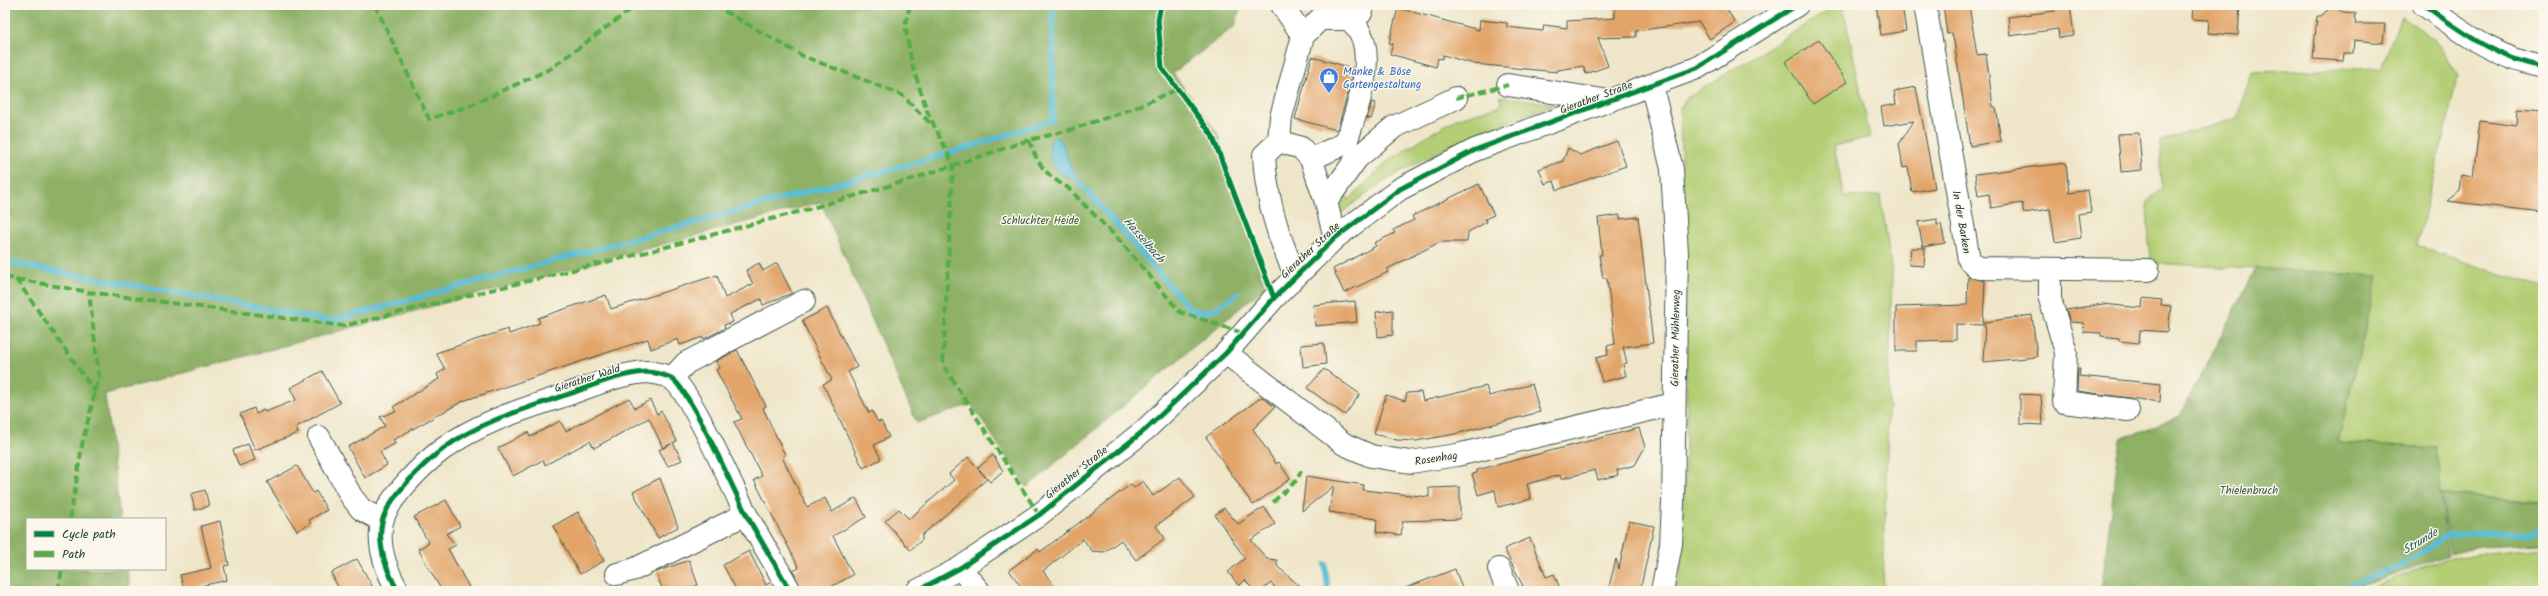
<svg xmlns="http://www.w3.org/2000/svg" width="2548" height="596" font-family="Kalam,sans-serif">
  <rect width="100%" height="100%" fill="#fbf7ec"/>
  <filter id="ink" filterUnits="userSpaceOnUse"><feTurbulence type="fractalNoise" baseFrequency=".025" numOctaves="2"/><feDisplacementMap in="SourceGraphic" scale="8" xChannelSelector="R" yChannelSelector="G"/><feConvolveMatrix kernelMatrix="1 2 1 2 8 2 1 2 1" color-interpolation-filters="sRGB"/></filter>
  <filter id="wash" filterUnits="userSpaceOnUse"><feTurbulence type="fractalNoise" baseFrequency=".012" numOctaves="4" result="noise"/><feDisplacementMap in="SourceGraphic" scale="16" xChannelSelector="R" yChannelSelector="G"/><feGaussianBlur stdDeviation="0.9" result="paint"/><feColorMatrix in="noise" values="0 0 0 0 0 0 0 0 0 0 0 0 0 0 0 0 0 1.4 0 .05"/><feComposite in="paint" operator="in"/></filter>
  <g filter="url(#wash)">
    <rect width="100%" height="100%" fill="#efe6c9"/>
    <!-- green -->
    <path fill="#b3ce74" stroke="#698654" d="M1837 5H1843L1870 137 1834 146 1844 197 1881 196 1892 274 1883 591H1676L1681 566 1687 411 1680 108 1687 98Z
      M2401 17 2436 41 2458 75 2417 246 2543 288V502L2440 493 2436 448 2338 442 2378 276 2150 263 2147 202 2162 188 2160 141 2238 118 2251 72 2381 68Z
      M1500 96 1554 104C1478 134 1402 161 1339 215L1334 210 1338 193 1350 199 1387 162 1428 135 1456 119 1502 105Z
      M2543 547V591H2360L2451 557Z"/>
    <!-- forest -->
    <path fill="#8eb166" stroke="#56774d" d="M5 5H1241L1235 26 1173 73 1217 133 1265 287 1027 487 971 404 917 423 821 202 105 394 120 519H27V569H127L130 591H5Z
      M2256 268 2378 276 2338 442 2436 448 2448 555 2348 591H2101L2120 439 2180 416Z
      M2442 494 2543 503V543L2479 546 2450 553Z"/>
    <!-- water -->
    <path fill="#57bdd5" stroke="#3b7d84" d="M1055 137 1061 139 1073 173 1068 177C1051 170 1049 158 1050 141Z"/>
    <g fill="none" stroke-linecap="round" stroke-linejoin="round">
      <!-- stream -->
      <path stroke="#57bdd5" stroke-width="5.5" d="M1067 168 1191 310C1210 317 1222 304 1237 294
        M5 262 331 321 947 154 1053 120V5
        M1325 564 1328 591
        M2337 591 2399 566 2445 537 2483 532 2527 534 2543 528"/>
    </g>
    <g id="blocks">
      <!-- building -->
      <path fill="#e2a469" d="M1615 5H1724L1735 22 1710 39 1699 22 1636 31V37L1598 38 1608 66 1586 74 1583 66 1558 70 1557 72 1474 64 1443 55 1442 59 1438 58 1436 67 1390 54 1393 44 1389 43 1398 8 1479 30 1480 20 1507 23V27L1543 31 1544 25 1567 28V21L1615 18Z
        M1876 5H1902L1906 31 1881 35Z
        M1943 5H1969L1977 55 1986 54 1993 107H1996L2001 141 1970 146 1954 41 1952 33 1947 34Z
        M2055 5H2070L2074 36 2059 38 2058 29 2010 36 2008 17 2055 11Z
        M2193 5H2240L2238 35 2208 33 2209 20 2192 19Z
        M2332 6 2343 12 2356 13 2355 24H2385L2383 43 2354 40 2353 53H2344L2343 61 2313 59 2317 16H2321Z
        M1819 40 1847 82 1813 104 1785 62Z
        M1312 57 1353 68 1348 93 1337 130 1295 119Z
        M1916 87 1935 188 1912 192 1908 167 1903 168 1899 144 1914 121 1884 126 1881 107 1896 104 1894 91Z
        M1372 102 1376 103 1371 119 1367 118Z
        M2518 109 2543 111V212L2447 201 2459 191 2461 175 2473 177 2480 121 2517 126Z
        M2139 133 2142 170 2121 172 2118 134Z
        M1617 141 1626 166 1557 190 1554 181 1545 184 1539 169 1563 161 1568 148 1580 155Z
        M2066 163 2069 193 2088 190 2091 212 2078 214 2081 238 2055 242 2050 209 2024 213 2022 203 1991 208 1989 194 1978 196 1975 174Z
        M1479 184 1494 215 1485 219 1487 222 1468 232 1467 242H1440L1387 269 1388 272 1344 293 1333 269 1376 246 1374 243 1395 233 1393 230 1414 220 1412 216Z
        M1620 215V219L1638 217 1653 343 1623 347 1627 363 1623 364 1626 376 1602 382 1596 358 1608 355 1607 346 1615 344 1607 278H1603L1599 255H1602L1598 218Z
        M1937 219V225L1941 224 1945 243 1923 247 1918 222Z
        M1911 248H1925L1924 266 1909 265Z
        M759 263 763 271 777 263 792 293 763 305 761 299 730 314 733 322 724 325 725 328 704 339 703 337 680 345 678 339 651 349 648 339 463 401 393 440 396 443 380 452 387 465 365 478 348 447 385 426 380 417 396 411 393 407 439 379 437 374 445 369 436 353 508 329 509 334 540 323 538 318 606 295 611 309 717 275 725 298 753 284 746 270Z
        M1968 277 1985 281 1983 325 1956 324V340L1917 341V351H1896V307L1967 305Z
        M2143 298 2162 300 2161 305 2171 306 2168 332 2140 330 2139 343 2119 341V338L2101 336V333L2083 332 2084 323 2070 322 2066 310 2103 304 2142 308Z
        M1355 301 1357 322 1315 326 1313 305Z
        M827 308 857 367 848 372 869 413 872 411 878 422 881 421 889 437 874 445 881 459 863 468 823 384 832 380 802 321Z
        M1393 310V335L1378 337 1376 312Z
        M2032 315 2037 357 1983 362 1985 322Z
        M1324 343 1326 364 1303 367 1301 345Z
        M737 350 766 406 763 408 785 455 782 457 807 507 825 498 832 512 856 498 866 517 833 536 853 575 823 591H802L793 571 799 568 754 480 762 476 734 422 742 419 716 370 720 368 716 361Z
        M1324 369 1360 394 1345 415 1307 388Z
        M2078 369H2080L2079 376 2161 384 2160 402 2077 391Z
        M322 371 340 403 296 427 298 433 255 450 240 414 254 408 256 414 264 410 265 412 296 400 290 388Z
        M1532 384 1540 412 1455 434 1416 441 1397 440 1374 434 1386 395 1405 401 1407 393 1421 392 1423 401 1486 386 1489 396Z
        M2020 394 2041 395 2043 425 2020 424Z
        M1262 397 1275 407 1253 429 1276 464 1279 462 1290 479 1253 505 1206 437Z
        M629 398 635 408 650 400 657 414 661 411 677 441 673 443 682 460 668 466 659 450 671 444 663 448 649 418 594 448 590 441 545 465 543 460 513 476 498 448 528 432 530 437 560 421 566 431Z
        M1639 428 1645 447 1635 465 1617 470 1618 475 1598 480 1595 470 1561 479 1560 475 1527 484 1531 499 1498 507 1495 490 1478 495 1472 474 1477 473V470Z
        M248 444 255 460 239 466 233 450Z
        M993 455 1003 471 990 482 978 468Z
        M968 457 987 479 922 535V540L910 550 885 521 899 509 909 519 954 480 949 474Z
        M297 466 313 493 316 491 327 510 309 520 311 523 297 531 267 482Z
        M1306 476 1364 485 1363 490 1429 497V488L1460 487V519L1403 521 1401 535 1376 532 1377 519 1329 512 1334 486 1302 511Z
        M1180 477 1195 497 1156 526 1165 538 1136 560 1121 540 1104 552 1092 551 1083 539 1043 571 1058 591H1024L1009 570 1038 549 1040 552 1131 484 1134 488 1143 481 1153 496Z
        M660 478 678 527 658 538 633 492Z
        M205 490 209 506 195 510 191 494Z
        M446 500 460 526 446 534 456 545 448 549 471 591H442L418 549 429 543 414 517Z
        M1264 507 1275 524 1251 540 1267 559 1277 560V566L1305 591H1279L1271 583 1261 591H1254L1245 580 1239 586 1228 572 1245 558 1215 515 1224 508 1238 524Z
        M578 512 604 561 580 574 553 526Z
        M220 521 229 565 224 566 227 580 184 590 180 575 211 568 201 526Z
        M1629 521 1654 526 1640 591H1608L1616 559 1619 569Z
        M1530 538 1546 577 1554 574 1561 591H1520V587L1523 586 1504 549Z
        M749 551 766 585 771 582 776 591H737L723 565Z
        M357 559 375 591H340L331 573Z
        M689 560 698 585 680 591H663L656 572Z
        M1455 569 1463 591H1400V590Z"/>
    </g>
  </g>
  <g filter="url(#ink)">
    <use href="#blocks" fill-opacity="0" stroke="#3e564a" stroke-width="1"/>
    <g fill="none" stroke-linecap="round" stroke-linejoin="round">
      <!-- minor casing -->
      <g stroke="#3e564a" stroke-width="24">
        <path id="minor" d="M1282 5 1303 36
          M1925 5 1969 260 1978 268 2148 270
          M2424 5C2464 33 2495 58 2543 67
          M1508 85 1609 101
          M1652 87 1672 169 1677 253 1673 503 1671 544 1662 591
          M1279 141 1281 117 1303 36 1320 19H1355L1361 13 1364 5
          M1311 159 1346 143C1356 110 1384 44 1348 19
          M1335 238 1326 202 1357 158 1394 127 1456 98
          M2050 269V299L2066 352 2064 402 2128 410
          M1296 276C1278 238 1266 197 1264 155L1279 141 1301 148 1311 159 1326 202
          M1226 353 1344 444 1371 456 1410 462 1457 455 1674 404
          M672 378 686 363 804 301
          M319 437 351 496 361 509 382 521
          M960 568 979 591
          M1499 569 1508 591
          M617 574 635 569 746 514
          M398 591C386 570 377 546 382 522 387 499 424 463 443 449 479 422 524 409 566 395 592 386 618 374 646 372 652 372 666 375 671 378 690 389 733 489 746 514 760 540 776 565 790 591
          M917 591 960 568 1039 515 1146 429 1226 353 1274 298 1335 238 1400 189 1475 150 1697 68 1797 5"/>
      </g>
      <!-- minor -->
      <use href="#minor" stroke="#fff" stroke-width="22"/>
      <!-- quiet -->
      <path stroke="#52ad45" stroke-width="4" stroke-dasharray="8 4" stroke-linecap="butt" d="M375 5 429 119 469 106 550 69 637 5
        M714 5 803 56 902 95 931 124
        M910 5 905 25 912 64 927 111 953 164 943 365 1039 515
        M1456 98 1508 85
        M1029 140C1037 163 1045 175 1067 187L1121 242 1180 312 1243 333
        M5 277 89 292 343 326 651 251 805 210 906 181 1029 140 1070 130 1132 109 1178 89
        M16 279 95 392
        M1273 502 1297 480 1301 471
        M70 519 83 440 99 377 89 292
        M58 591 62 569"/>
      <!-- cycleway casing -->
      <g stroke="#fbf7ec" stroke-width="8">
        <path id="cycleway" d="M1161 5 1158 20 1162 68 1212 135 1274 298
          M2424 5C2464 33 2495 58 2543 67
          M398 591C386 570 377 546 382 522 387 499 424 463 443 449 479 422 524 409 566 395 592 386 618 374 646 372 652 372 666 375 671 378 690 389 733 489 746 514 760 540 776 565 790 591
          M917 591 960 568 1039 515 1146 429 1226 353 1274 298 1335 238 1400 189 1475 150 1697 68 1797 5"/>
      </g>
      <!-- cycleway -->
      <use href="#cycleway" stroke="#00873e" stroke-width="5"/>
    </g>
  </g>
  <!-- icons -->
  <defs>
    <g id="shop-pin" transform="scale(1)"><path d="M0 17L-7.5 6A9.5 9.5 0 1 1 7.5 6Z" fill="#3f7fe0" stroke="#fbf7ec"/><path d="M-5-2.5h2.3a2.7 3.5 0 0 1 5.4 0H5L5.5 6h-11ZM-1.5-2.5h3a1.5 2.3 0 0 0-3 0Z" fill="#fff"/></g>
  </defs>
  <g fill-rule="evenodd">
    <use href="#shop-pin" x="1329" y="77"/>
  </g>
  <g text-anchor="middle" stroke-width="3" stroke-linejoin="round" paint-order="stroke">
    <!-- shop labels -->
    <g font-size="11" fill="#366cbe" stroke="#fbf7ec" text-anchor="start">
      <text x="1343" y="75">Manke &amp; Böse<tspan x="1343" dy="13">Gartengestaltung</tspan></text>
    </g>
    <!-- street labels -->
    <g font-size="11" fill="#1f3d34" stroke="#fbf7ec">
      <text transform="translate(1596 97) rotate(-20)" y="4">Gierather Straße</text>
      <text transform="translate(1962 222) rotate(80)" y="4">In der Barken</text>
      <text transform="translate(1310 250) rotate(-43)" y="4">Gierather Straße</text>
      <text transform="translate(1675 338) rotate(-89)" y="4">Gierather Mühlenweg</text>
      <text transform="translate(587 378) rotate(-18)" y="4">Gierather Wald</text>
      <text transform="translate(1436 458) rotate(-9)" y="4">Rosenhag</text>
      <text transform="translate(1076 472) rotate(-39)" y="4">Gierather Straße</text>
    </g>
    <!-- park labels -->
    <g font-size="11" fill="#3d5a41" stroke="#fbf7ec">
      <text x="1040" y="224">Schluchter Heide</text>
      <text x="2249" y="494">Thielenbruch</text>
    </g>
    <!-- water labels -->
    <g font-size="12" font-style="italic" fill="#2d5d5c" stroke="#fbf7ec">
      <text transform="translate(1144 240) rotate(49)" y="4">Hasselbach</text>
      <text transform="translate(2420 541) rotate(-31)" y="4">Strunde</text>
    </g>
  </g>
  <!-- margin -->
  <rect width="2548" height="596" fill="none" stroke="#fbf7ec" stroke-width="20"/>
  <!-- legend -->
  <rect x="26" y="518" width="140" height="52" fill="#fbf7ec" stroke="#a3ada2"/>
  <rect x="34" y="531" width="20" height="6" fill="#00873e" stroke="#a3ada2"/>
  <text x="62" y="538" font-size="12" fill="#1f3d34">Cycle path</text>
  <rect x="34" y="551" width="20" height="6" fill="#52ad45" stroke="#a3ada2"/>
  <text x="62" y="558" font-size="12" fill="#1f3d34">Path</text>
</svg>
